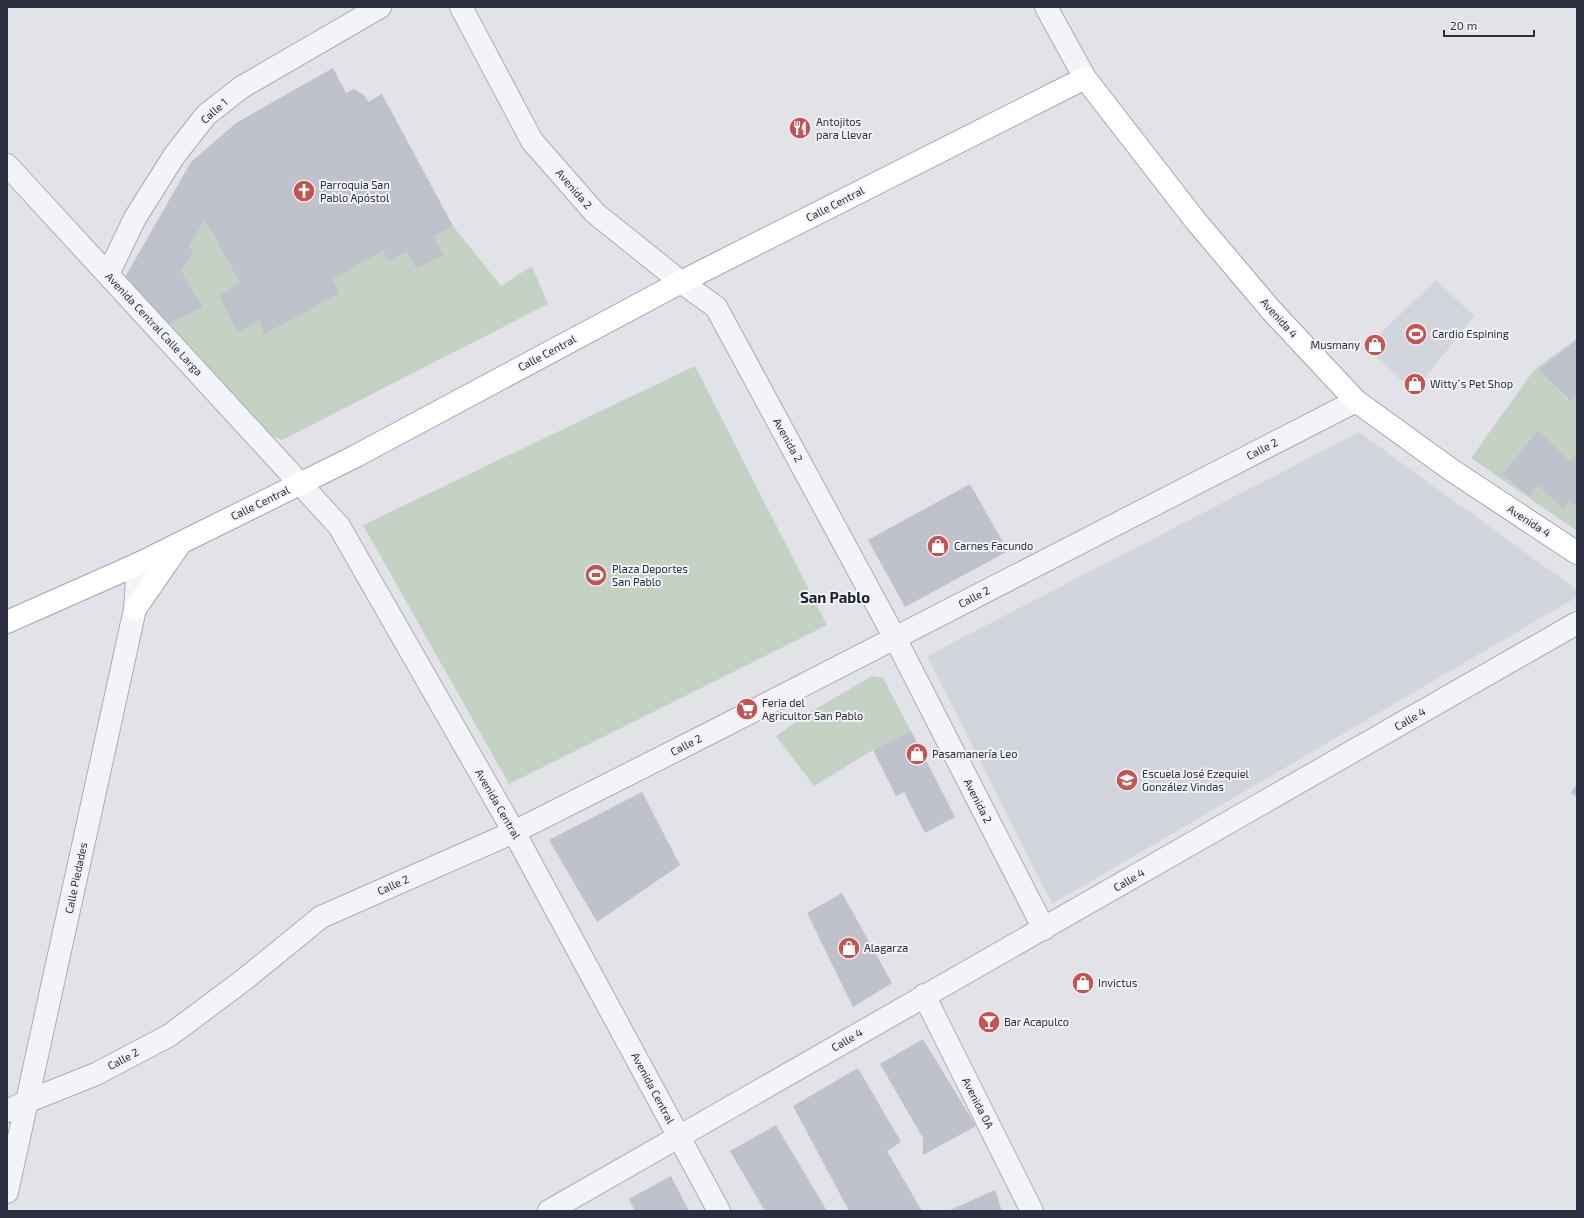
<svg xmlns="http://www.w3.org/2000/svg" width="1584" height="1218" font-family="'Exo 2',sans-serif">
  <rect width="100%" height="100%" fill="#e1e3e9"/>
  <!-- built -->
  <path fill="#d3d5dd" d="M1436 280 1474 316 1414 392 1366 347Z
    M1359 432 1577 590V597L1052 904 927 656Z"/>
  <!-- green -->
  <path fill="#c4d2c3" d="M205 220 240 283 264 333 340 293 333 279 383 251 389 262 407 252 416 269 444 255 434 236 453 226 501 286 532 266 548 304 282 440 270 435 169 324 203 307 181 270 195 251 188 248Z
    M1577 338 1538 370 1569 401 1577 395V454L1570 461 1538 430 1502 474 1528 497 1538 486 1563 509 1569 501 1577 507V531L1471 458 1534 370Z
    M695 366 827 625 509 784 363 525Z
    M872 676 883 678 911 731 873 750 814 786 776 736 809 713Z"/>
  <!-- building -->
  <path fill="#bfc1cb" d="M333 68 346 93 354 89 364 95 368 102 382 94 453 226 434 236 444 255 416 269 407 252 389 262 383 251 333 279 340 293 264 334 259 321 238 333 219 296 240 283 205 220 188 248 195 251 181 270 203 307 169 324 124 279 191 162 236 123Z
    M1577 339V395L1570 401 1538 370Z
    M1538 430 1570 461 1577 454V507L1569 501 1563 509 1538 486 1529 497 1502 474Z
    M970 484 1008 551 905 607 868 540Z
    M911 731 955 817 925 833 904 792 896 796 873 750Z
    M1577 783V797L1571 793Z
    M642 792 680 865 597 922 549 840Z
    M842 893 892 983 853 1007 807 913Z
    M923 1039 976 1126 923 1155V1138L880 1064Z
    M858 1068 901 1142 887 1151 922 1211H849L793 1106Z
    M776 1125 827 1211H765L730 1151Z
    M671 1176 689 1211H635L629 1199Z
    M995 1190 1002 1211H948Z"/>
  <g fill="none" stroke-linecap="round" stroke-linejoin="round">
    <!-- minor casing -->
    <g stroke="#aaadb6" stroke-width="24">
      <path id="minor" d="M461 7 532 141 595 213 681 282 716 307 895 638 1044 929
        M1046 7 1085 78
        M7 165 339 526 514 832 719 1211
        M108 274 135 218 174 156 206 115 242 87 380 7
        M924 995 1032 1211
        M7 1111 26 1102 96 1074 170 1035 245 979 321 917 514 832 712 732 1356 401
        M7 1192 135 609 138 564
        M549 1211 1577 623"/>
    </g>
    <!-- major casing -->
    <g stroke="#a1a5b3" stroke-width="24">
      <path id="major" d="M135 609 180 544
        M7 622 138 564 354 457 681 282 1085 78 1195 220 1271 310 1356 401 1450 469 1577 553"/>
    </g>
    <!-- minor -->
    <use href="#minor" stroke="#f3f4f7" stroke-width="22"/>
    <!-- major -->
    <use href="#major" stroke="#fff" stroke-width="22"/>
  </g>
  <!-- icons -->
  <defs>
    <g id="restaurant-disc" transform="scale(1.15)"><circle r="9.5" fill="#c45450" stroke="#f0f2f6"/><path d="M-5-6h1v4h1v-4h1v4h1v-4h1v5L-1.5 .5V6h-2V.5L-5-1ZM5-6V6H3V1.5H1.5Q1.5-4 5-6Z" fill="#fff"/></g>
    <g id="church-disc" transform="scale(1.15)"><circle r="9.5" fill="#c45450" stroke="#f0f2f6"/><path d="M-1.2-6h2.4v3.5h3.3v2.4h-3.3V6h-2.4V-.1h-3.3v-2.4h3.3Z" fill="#fff"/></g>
    <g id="stadium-disc" transform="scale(1.15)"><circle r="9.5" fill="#c45450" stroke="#f0f2f6"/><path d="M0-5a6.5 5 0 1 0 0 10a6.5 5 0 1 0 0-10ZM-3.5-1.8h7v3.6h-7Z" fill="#fff"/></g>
    <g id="shop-disc" transform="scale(1.15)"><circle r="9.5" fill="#c45450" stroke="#f0f2f6"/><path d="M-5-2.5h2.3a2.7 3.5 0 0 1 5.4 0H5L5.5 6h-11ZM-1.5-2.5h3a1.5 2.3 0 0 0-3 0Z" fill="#fff"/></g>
    <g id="supermarket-disc" transform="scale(1.15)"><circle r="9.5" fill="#c45450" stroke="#f0f2f6"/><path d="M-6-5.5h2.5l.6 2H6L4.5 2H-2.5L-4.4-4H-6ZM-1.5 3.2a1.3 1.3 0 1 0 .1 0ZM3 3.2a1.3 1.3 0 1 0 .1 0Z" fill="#fff"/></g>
    <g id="school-disc" transform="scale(1.15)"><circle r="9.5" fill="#c45450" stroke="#f0f2f6"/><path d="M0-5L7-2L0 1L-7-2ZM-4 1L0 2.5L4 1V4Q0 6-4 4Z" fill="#fff"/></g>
    <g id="bar-disc" transform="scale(1.15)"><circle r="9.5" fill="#c45450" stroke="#f0f2f6"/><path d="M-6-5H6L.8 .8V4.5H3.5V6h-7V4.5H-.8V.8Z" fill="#fff"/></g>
  </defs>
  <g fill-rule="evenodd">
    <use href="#restaurant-disc" x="800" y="128"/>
    <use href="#church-disc" x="304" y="191"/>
    <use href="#stadium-disc" x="1416" y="334"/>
    <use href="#shop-disc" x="1375" y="345"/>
    <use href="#shop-disc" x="1415" y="384"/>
    <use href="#shop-disc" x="938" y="546"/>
    <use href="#stadium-disc" x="596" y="575"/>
    <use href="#supermarket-disc" x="747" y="709"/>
    <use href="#shop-disc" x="917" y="754"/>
    <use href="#school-disc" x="1127" y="780"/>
    <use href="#shop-disc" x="849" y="948"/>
    <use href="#shop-disc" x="1083" y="983"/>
    <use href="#bar-disc" x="989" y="1022"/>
  </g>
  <g text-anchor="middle" stroke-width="4" stroke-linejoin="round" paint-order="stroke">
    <!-- street labels -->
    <g font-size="11" fill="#2b2e3f" stroke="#f0f2f6">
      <text transform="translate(214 111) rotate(-42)" y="4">Calle 1</text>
      <text transform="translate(574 189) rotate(49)" y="4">Avenida 2</text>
      <text transform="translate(835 204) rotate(-27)" y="4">Calle Central</text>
      <text transform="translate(1279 318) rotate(48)" y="4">Avenida 4</text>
      <text transform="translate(154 324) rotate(47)" y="4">Avenida Central Calle Larga</text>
      <text transform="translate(547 353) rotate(-28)" y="4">Calle Central</text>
      <text transform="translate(788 440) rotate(61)" y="4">Avenida 2</text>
      <text transform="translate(1262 449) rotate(-27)" y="4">Calle 2</text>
      <text transform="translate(260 503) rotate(-26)" y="4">Calle Central</text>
      <text transform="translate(1529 521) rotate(33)" y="4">Avenida 4</text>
      <text transform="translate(974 597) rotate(-27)" y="4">Calle 2</text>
      <text transform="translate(1410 719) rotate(-30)" y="4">Calle 4</text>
      <text transform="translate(686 745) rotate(-27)" y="4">Calle 2</text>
      <text transform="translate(978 801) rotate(63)" y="4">Avenida 2</text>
      <text transform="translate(498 804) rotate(60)" y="4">Avenida Central</text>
      <text transform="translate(76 878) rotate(-78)" y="4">Calle Piedades</text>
      <text transform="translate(1129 880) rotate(-30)" y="4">Calle 4</text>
      <text transform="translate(393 885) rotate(-24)" y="4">Calle 2</text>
      <text transform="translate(847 1040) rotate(-30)" y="4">Calle 4</text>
      <text transform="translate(123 1059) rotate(-28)" y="4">Calle 2</text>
      <text transform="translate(653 1088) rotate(62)" y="4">Avenida Central</text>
      <text transform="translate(978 1103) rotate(63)" y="4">Avenida 0A</text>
    </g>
    <!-- poi labels -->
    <g font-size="11" fill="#2b2e3f" stroke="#f0f2f6" text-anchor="start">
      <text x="816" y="126">Antojitos<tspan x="816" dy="13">para Llevar</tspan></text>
      <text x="320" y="189">Parroquia San<tspan x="320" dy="13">Pablo Apóstol</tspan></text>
      <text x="1432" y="338">Cardio Espining</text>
      <text x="1360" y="349" text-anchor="end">Musmany</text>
      <text x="1430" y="388">Witty´s Pet Shop</text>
      <text x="954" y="550">Carnes Facundo</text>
      <text x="612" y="573">Plaza Deportes<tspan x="612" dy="13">San Pablo</tspan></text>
      <text x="762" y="707">Feria del<tspan x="762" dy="13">Agricultor San Pablo</tspan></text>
      <text x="932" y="758">Pasamanería Leo</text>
      <text x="1142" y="778">Escuela José Ezequiel<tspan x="1142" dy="13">González Vindas</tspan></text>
      <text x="864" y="952">Alagarza</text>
      <text x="1098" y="987">Invictus</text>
      <text x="1004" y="1026">Bar Acapulco</text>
    </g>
    <!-- district labels -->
    <g font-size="15" font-weight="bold" fill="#1d2030" stroke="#f0f2f6">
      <text x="835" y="603">San Pablo</text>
    </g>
  </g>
  <!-- border -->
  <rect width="1584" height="1218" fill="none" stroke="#2b2e3f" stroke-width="16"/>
  <!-- scale -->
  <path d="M1444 30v6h90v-6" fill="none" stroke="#2b2e3f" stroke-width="2"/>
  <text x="1450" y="30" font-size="12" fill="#2b2e3f" stroke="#f0f2f6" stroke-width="3" paint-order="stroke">20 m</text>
</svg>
